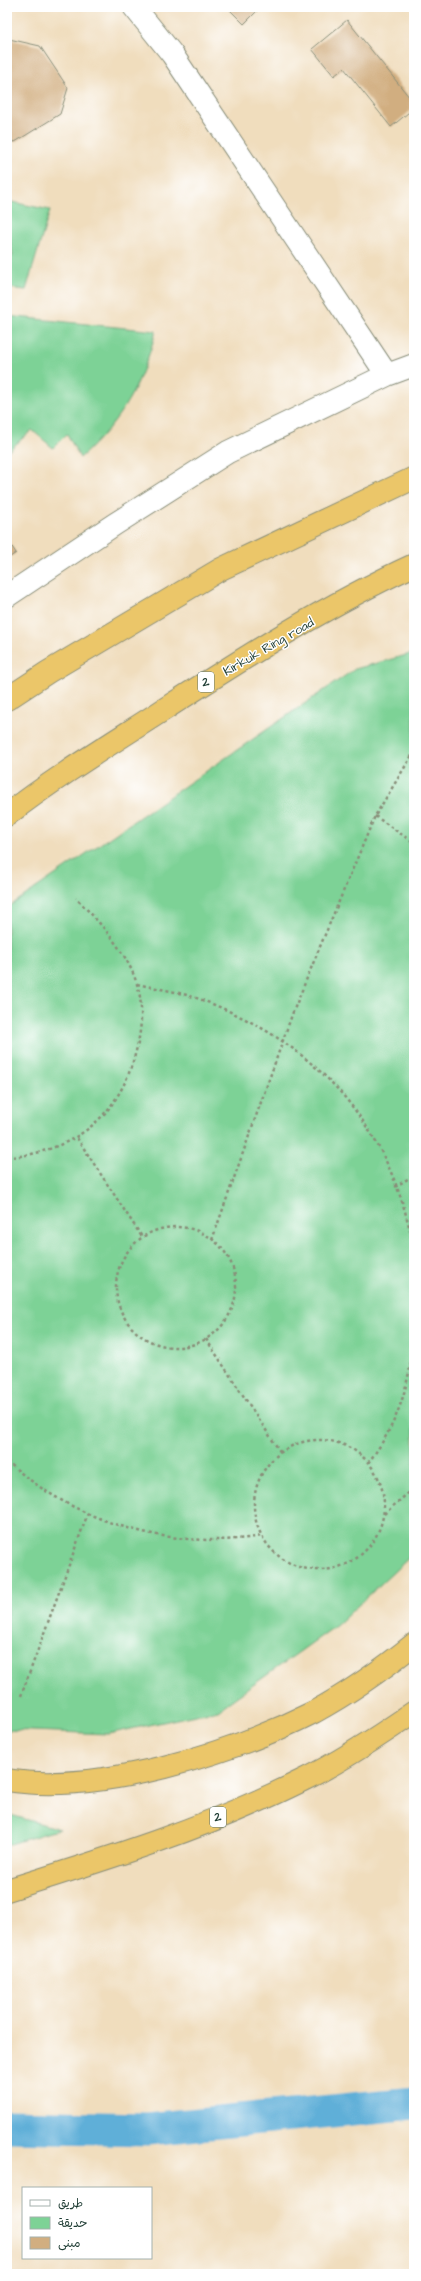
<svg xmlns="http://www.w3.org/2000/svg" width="421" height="2281" font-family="'Architects Daughter','Playpen Sans Arabic',sans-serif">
  <rect width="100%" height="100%" fill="#fff"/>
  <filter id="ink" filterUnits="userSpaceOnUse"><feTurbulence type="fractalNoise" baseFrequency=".025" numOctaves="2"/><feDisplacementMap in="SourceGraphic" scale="8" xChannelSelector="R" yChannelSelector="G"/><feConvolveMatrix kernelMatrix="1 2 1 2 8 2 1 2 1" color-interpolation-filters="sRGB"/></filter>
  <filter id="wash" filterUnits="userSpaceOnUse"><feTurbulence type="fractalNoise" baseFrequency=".012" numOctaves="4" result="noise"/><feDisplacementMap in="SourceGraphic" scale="16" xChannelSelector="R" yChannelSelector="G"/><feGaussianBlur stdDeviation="0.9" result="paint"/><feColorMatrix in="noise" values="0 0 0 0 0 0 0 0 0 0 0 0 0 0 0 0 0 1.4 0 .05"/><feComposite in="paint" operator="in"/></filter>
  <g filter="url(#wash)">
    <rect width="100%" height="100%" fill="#f0ddbd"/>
    <!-- green -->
    <path fill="#7dd296" stroke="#4e8865" d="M7 201 50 210 26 290 7 288V256H13L9 234 7 233Z
      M7 316 156 331C142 384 121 421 80 458L67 434 53 448 32 430 7 452Z
      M414 653V1553L337 1625 218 1710 108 1734 7 1730V908L355 669Z
      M7 1814 60 1829 7 1845Z"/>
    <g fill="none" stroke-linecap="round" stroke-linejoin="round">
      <!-- canal -->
      <path stroke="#5eafd8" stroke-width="33" d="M7 2126 147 2129 414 2103"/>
    </g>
    <g id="blocks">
      <!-- building -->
      <path fill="#d1ae80" d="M227 7H261L244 24Z
        M347 20 414 103V108L391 127 344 68 334 76 312 49Z
        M7 34 9 39 40 46 68 88 60 114 15 142 7 140Z
        M7 539 16 553 7 559Z"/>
    </g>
  </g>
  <g filter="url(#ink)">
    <use href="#blocks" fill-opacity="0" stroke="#888d78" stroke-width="1"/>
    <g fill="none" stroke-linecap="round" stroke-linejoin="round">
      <!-- minor casing -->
      <g stroke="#888d78" stroke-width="24">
        <path id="minor" d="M134 7 172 54 387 375
          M7 596 115 524 228 452 387 375 414 365"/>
      </g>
      <!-- highway casing -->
      <g stroke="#888d78" stroke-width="24">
        <path id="highway" d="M7 699 48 672 221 569 414 478
          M7 815C56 777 109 745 160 712 241 660 326 605 414 565
          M7 1780C98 1795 233 1753 314 1712 349 1693 383 1669 414 1644
          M7 1890C107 1859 209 1827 303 1780 342 1761 378 1737 414 1712"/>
      </g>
      <!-- path -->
      <path stroke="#888d78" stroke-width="2.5" stroke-dasharray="3 3" stroke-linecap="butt" d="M375 816 414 843
        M137 984C159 989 181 992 202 1000 317 1043 393 1128 414 1251
        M77 1138 142 1237
        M7 1157C20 1157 34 1154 46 1150 97 1134 125 1098 137 1047 142 1027 143 1003 137 984 126 950 100 923 76 898
        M395 1187 414 1175
        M116 1287a60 60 0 1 1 120 0a60 60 0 1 1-120 0Z
        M212 1240 293 1012 324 937 375 816 414 752
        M206 1339 281 1453
        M254 1505a65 65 0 1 1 130 0a65 65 0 1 1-130 0Z
        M7 1461C75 1523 170 1551 262 1536
        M368 1463C399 1422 408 1389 414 1339
        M384 1514 414 1488
        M21 1696 88 1513"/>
      <!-- minor -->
      <use href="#minor" stroke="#fff" stroke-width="22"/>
      <!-- highway -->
      <use href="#highway" stroke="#ebc669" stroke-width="22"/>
    </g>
  </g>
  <g text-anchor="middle" stroke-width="3" stroke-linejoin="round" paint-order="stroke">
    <!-- shield labels -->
    <g fill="#fff" stroke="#627771" stroke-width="1">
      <rect x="198" y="672" width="16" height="20" rx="3"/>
      <rect x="210" y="1807" width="16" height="20" rx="3"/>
    </g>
    <g font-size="12" font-weight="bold" fill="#1f3d34">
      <text x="206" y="686">2</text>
      <text x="218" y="1821">2</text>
    </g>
    <!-- street labels -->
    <g font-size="13" fill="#1f3d34" stroke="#fff">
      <text transform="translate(268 646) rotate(-30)" y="5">Kirkuk Ring road</text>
    </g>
  </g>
  <!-- margin -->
  <rect width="421" height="2281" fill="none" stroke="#fff" stroke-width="24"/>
  <!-- legend -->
  <rect x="22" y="2187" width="130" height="72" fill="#ffffff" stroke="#a5b1ae"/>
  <rect x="30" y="2200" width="20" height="6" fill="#ffffff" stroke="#a5b1ae"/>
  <text x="58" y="2207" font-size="12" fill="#1f3d34">طريق</text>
  <rect x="30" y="2217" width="20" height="12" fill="#7dd296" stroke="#a5b1ae"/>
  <text x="58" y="2227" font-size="12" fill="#1f3d34">حديقة</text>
  <rect x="30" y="2237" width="20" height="12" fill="#d1ae80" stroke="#a5b1ae"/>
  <text x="58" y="2247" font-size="12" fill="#1f3d34">مبنى</text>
</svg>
